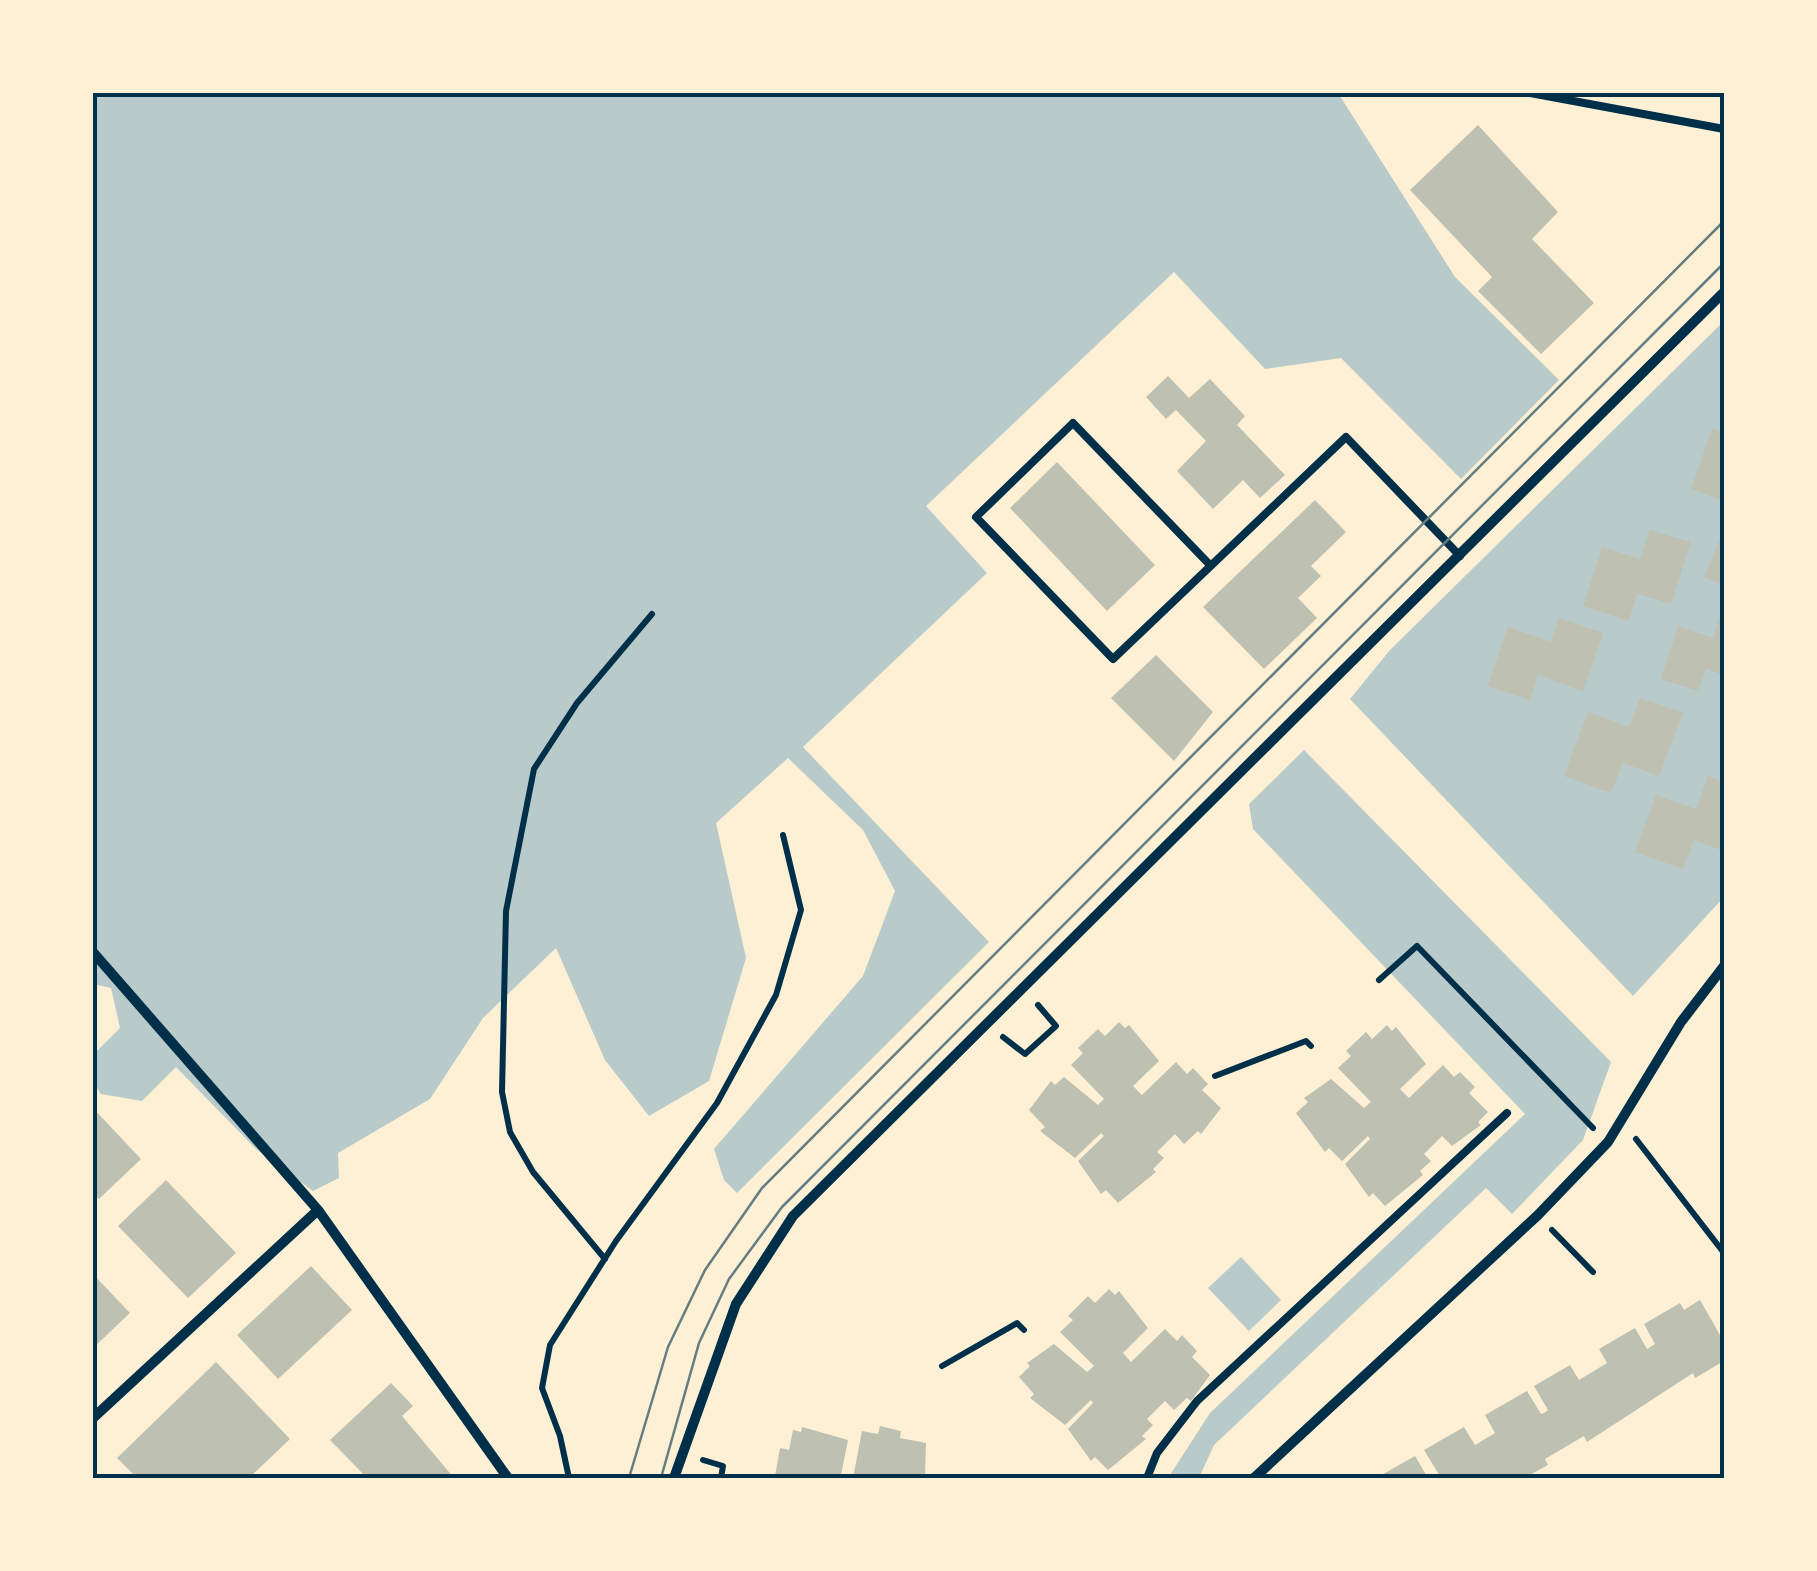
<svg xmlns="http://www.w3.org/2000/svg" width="1817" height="1571" font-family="Jost,sans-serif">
  <rect width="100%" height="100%" fill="#fdf0d5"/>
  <!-- green -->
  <path fill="#b9caca" d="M103 93H1338L1455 277 1559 380 1461 479 1341 358 1265 369 1174 272 926 506 987 573 803 747 989 942 737 1193 724 1180 714 1149 863 976 895 891 863 830 788 758 716 823 746 958 709 1081 649 1116 605 1060 556 948 483 1018 430 1099 338 1153 339 1178 313 1191 256 1149 176 1067 142 1101 101 1094 93 1082V1055L120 1028 111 988 93 984 92 100Z
    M1724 321V897L1633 996 1350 699 1390 650Z
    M1304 750 1611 1062 1583 1140 1512 1214 1486 1188 1214 1445 1199 1478H1168L1210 1413 1525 1114 1253 829 1249 804Z
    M1241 1257 1281 1300 1249 1331 1208 1288Z"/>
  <!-- building -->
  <path fill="#bec0b2" d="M1478 125 1558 212 1532 239 1594 303 1541 354 1478 291 1492 277 1410 190Z
    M1168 376 1189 398 1210 379 1245 416 1237 425 1285 475 1260 498 1243 480 1213 509 1177 471 1206 441 1176 410 1166 419 1146 397Z
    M1712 429 1724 433V501L1691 489Z
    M1057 462 1155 565 1107 611 1010 508Z
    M1315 500 1346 532 1311 566 1321 576 1298 598 1317 618 1264 669 1203 607Z
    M1650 530 1691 542 1671 604 1637 594 1629 621 1583 606 1602 547 1640 559Z
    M1724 530V586L1704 577Z
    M1724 604V675L1706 669 1698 691 1661 679 1678 626 1713 638Z
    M1559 618 1603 633 1583 691 1538 675 1530 700 1488 686 1508 627 1551 642Z
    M1156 655 1213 712 1174 761 1111 698Z
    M1640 698 1683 713 1659 776 1623 763 1611 793 1564 776 1588 712 1629 727Z
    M1708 776 1724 782V851L1694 840 1683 869 1635 852 1656 795 1696 809Z
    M1119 1022 1125 1028 1129 1025 1159 1061 1133 1086 1142 1095 1176 1062 1187 1074 1193 1068 1208 1084 1202 1090 1221 1108 1201 1134 1198 1131 1184 1144 1175 1134 1157 1152 1164 1158 1153 1169 1156 1172 1118 1203 1106 1190 1101 1194 1078 1161 1104 1136 1101 1133 1075 1158 1040 1131 1045 1127 1029 1110 1051 1081 1055 1085 1064 1077 1098 1105 1104 1099 1071 1065 1083 1053 1078 1048 1098 1029 1105 1036Z
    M1387 1025 1392 1031 1396 1027 1426 1064 1400 1089 1409 1098 1443 1065 1454 1077 1460 1072 1475 1087 1469 1093 1488 1112 1478 1122 1481 1125 1452 1146 1442 1136 1424 1154 1431 1161 1420 1171 1423 1175 1385 1206 1373 1193 1369 1197 1345 1164 1370 1139 1368 1136 1342 1161 1329 1148 1325 1152 1296 1113 1308 1102 1304 1098 1331 1079 1364 1108 1371 1102 1338 1068 1351 1056 1346 1051 1366 1032 1372 1039Z
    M92 1107 141 1159 99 1199 92 1192Z
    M166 1180 236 1253 188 1298 118 1226Z
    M311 1266 352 1310 278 1379 237 1335Z
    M92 1273 130 1313 92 1349Z
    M1109 1289 1115 1295 1119 1291 1148 1328 1123 1353 1131 1362 1165 1329 1177 1341 1182 1335 1197 1351 1192 1357 1210 1375 1191 1401 1187 1398 1174 1410 1165 1401 1147 1419 1153 1425 1142 1436 1146 1439 1108 1470 1095 1457 1091 1461 1068 1429 1093 1403 1091 1400 1065 1425 1030 1398 1034 1394 1019 1377 1030 1366 1027 1363 1054 1344 1087 1372 1094 1366 1060 1332 1073 1320 1068 1316 1088 1296 1095 1303Z
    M1700 1300 1724 1342V1361L1695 1378 1693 1373 1587 1442 1584 1436 1545 1459 1548 1465 1524 1478H1441L1424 1450 1464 1427 1475 1445 1495 1433 1485 1415 1527 1391 1541 1414 1544 1413 1548 1410 1534 1386 1570 1365 1579 1380 1607 1363 1599 1349 1635 1328 1647 1349 1655 1344 1644 1324 1680 1303 1684 1310Z
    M216 1362 290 1439 249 1478H137L117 1458Z
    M391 1383 413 1406 402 1416 454 1478H367L330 1440Z
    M880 1426 901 1431 900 1438 926 1443 925 1475 853 1478 862 1431 878 1434Z
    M802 1427 848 1440 841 1475 849 1478 775 1476 780 1448 789 1450 793 1430 801 1432Z
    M1415 1456 1428 1478H1376Z"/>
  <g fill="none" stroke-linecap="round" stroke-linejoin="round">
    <!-- path -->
    <path stroke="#003049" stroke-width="6" d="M1379 980 1417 946 1593 1128
      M1003 1037 1025 1054 1056 1026 1038 1005
      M1215 1076 1306 1041 1311 1046
      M1636 1139 1724 1253
      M1552 1230 1593 1272
      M605 1259 533 1172 510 1132 502 1092 506 911 534 769 577 703 652 614
      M942 1366 1017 1323 1024 1330
      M703 1460 723 1466 721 1478
      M569 1478 560 1436 542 1388 550 1345 616 1241 717 1103 776 995 801 910 783 835"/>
    <!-- service -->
    <path stroke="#003049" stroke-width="8" d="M1525 92 1724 129
      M1210 565 1073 423 976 517 1113 659 1346 437 1460 556
      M1147 1478 1157 1453 1197 1401 1507 1113"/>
    <!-- minor -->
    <path stroke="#003049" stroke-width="10" d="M92 951 318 1210
      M92 1419 318 1210 508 1478
      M674 1478 736 1304 793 1216 1724 292
      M1254 1478 1538 1215 1608 1142 1681 1022 1724 966"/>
    <!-- tram -->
    <path stroke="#657d81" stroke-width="2.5" d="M629 1478 668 1347 705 1270 762 1188 1724 221
      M661 1478 699 1343 729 1279 782 1207 1724 263"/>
  </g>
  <!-- border -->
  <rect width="1817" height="1571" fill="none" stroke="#fdf0d5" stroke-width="190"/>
  <rect x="95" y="95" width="1627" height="1381" fill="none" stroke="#003049" stroke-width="4"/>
</svg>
